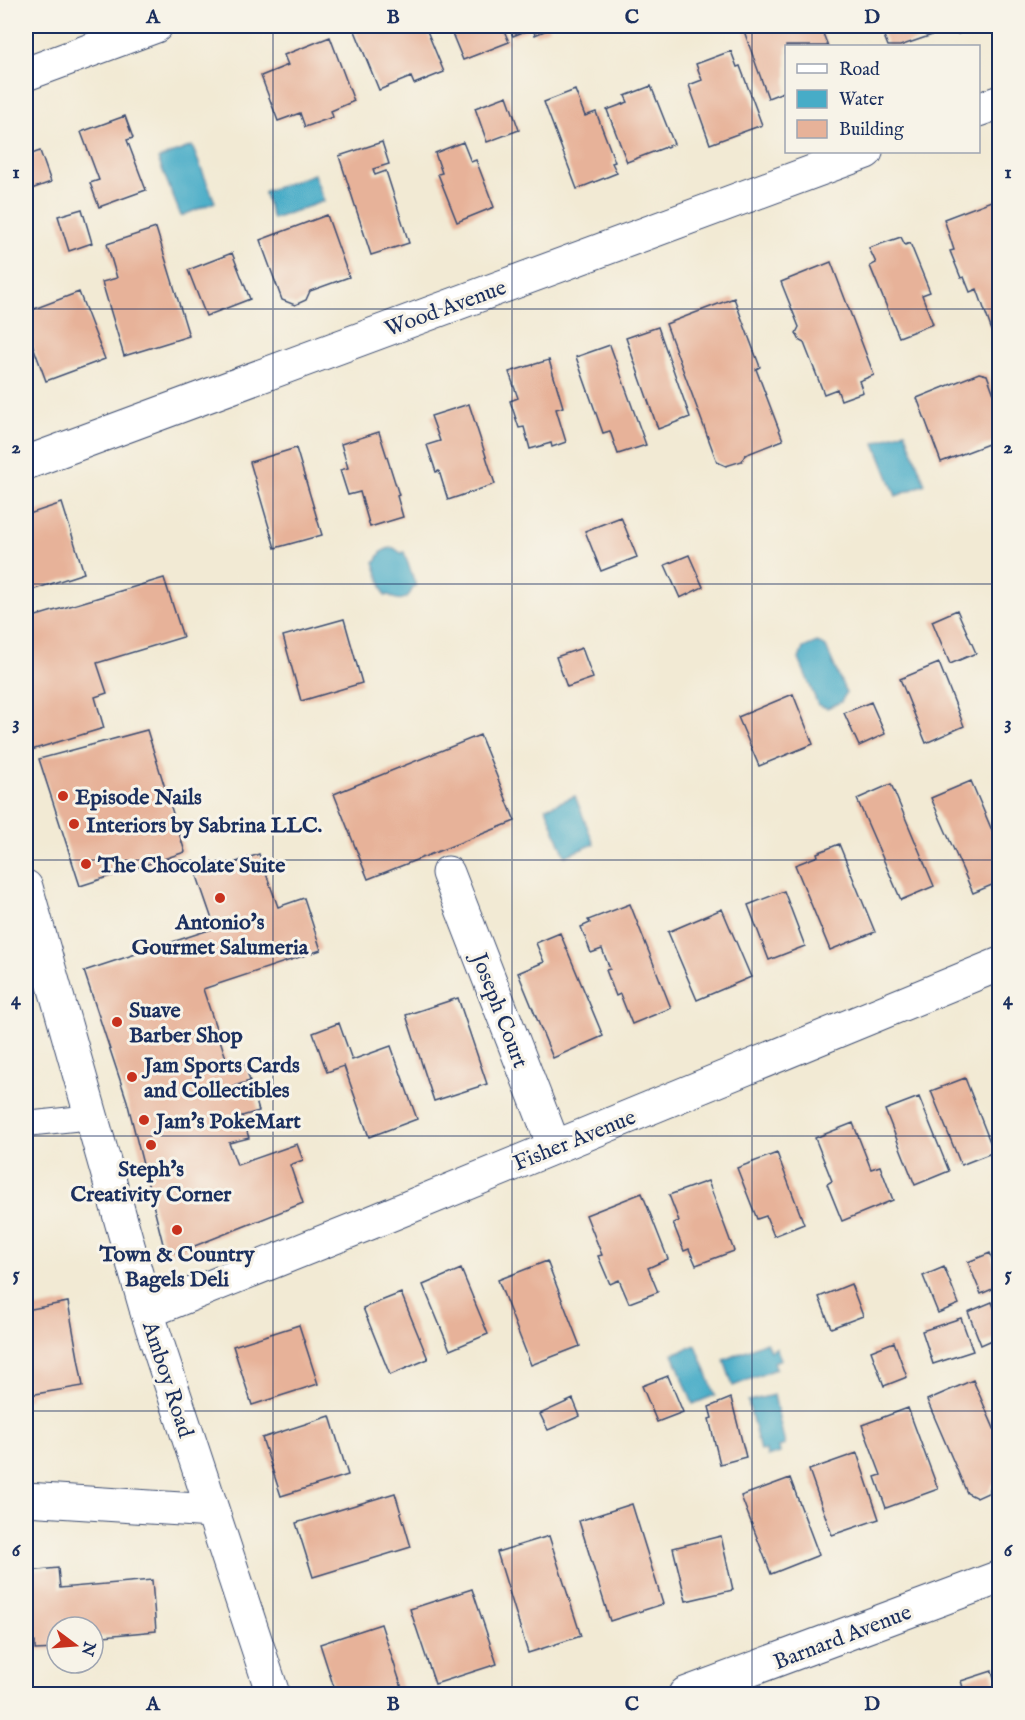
<svg xmlns="http://www.w3.org/2000/svg" width="1025" height="1720" font-family="'IM FELL English',serif">
  <rect width="100%" height="100%" fill="#f7f3e8"/>
  <filter id="ink" filterUnits="userSpaceOnUse"><feTurbulence type="fractalNoise" baseFrequency=".0167" numOctaves="2"/><feDisplacementMap in="SourceGraphic" scale="12" xChannelSelector="R" yChannelSelector="G"/><feConvolveMatrix kernelMatrix="1 2 1 2 8 2 1 2 1" color-interpolation-filters="sRGB"/></filter>
  <filter id="wash" filterUnits="userSpaceOnUse"><feTurbulence type="fractalNoise" baseFrequency=".008" numOctaves="4" result="noise"/><feDisplacementMap in="SourceGraphic" scale="24" xChannelSelector="R" yChannelSelector="G"/><feGaussianBlur stdDeviation="1.35" result="paint"/><feColorMatrix in="noise" values="0 0 0 0 0 0 0 0 0 0 0 0 0 0 0 0 0 1.4 0 .05"/><feComposite in="paint" operator="in"/></filter>
  <g filter="url(#wash)">
    <rect width="100%" height="100%" fill="#f2ead4"/>
    <!-- water -->
    <path fill="#47acc7" stroke="#316e92" stroke-width="1.5" d="M192 146 215 202 181 216 158 159Z
      M314 174 324 201 273 219 264 192Z
      M905 431 925 484 896 496 875 443Z
      M394 548 401 553 404 552 416 586 413 587C409 600 399 603 389 595L385 596 374 562 377 561C379 552 384 548 394 548Z
      M817 642 826 647 846 693 841 702 827 708 818 705 799 659 803 648Z
      M575 796 594 844 565 856 546 808Z
      M766 1342 770 1351 776 1348 781 1359 774 1362 776 1369 733 1386 724 1360Z
      M696 1345 715 1395 693 1404 673 1354Z
      M774 1395 785 1445 779 1447 780 1453 767 1457 766 1450 760 1451 748 1401Z"/>
    <g id="blocks">
      <!-- building -->
      <path fill="#e7b299" d="M353 26H425L444 72 414 84 411 77 379 90Z
        M449 26H502L509 42 463 60Z
        M508 26H548L549 29 535 35 533 28 513 36Z
        M759 26H820L828 46H786V91L768 98 744 31Z
        M880 26H935L938 33 900 46H888Z
        M955 26H980L958 34Z
        M330 37 354 101 331 111 333 117 305 127 300 113 278 121 261 76 288 65 284 55Z
        M731 51 737 67 740 66 762 125 710 144 689 85 702 80 696 64Z
        M651 86 674 144 627 162 607 110 628 102 625 96Z
        M575 90 585 116 596 112 615 162 612 163 617 173 577 189 544 102Z
        M507 96 519 130 487 142 475 108Z
        M125 116 133 138 127 140 146 190 99 207 90 183 99 180 81 132Z
        M382 142 389 164 373 169 375 175 386 171 409 243 371 255 339 156Z
        M463 142 471 162 476 160 494 207 457 222 438 174 442 173 435 153Z
        M40 151 51 182 26 191V156Z
        M999 198V340L996 342 977 289 970 292 964 277 961 278 950 251 954 250 944 219Z
        M82 209 92 243 69 251 58 216Z
        M327 215 349 277 310 291 306 300 295 305 282 300 260 240Z
        M156 228 189 336 124 356 102 282 117 278 107 244Z
        M901 237 905 245 910 243 930 292 922 295 933 324 899 337 870 266 876 263 869 248Z
        M232 253 250 299 206 316 188 270Z
        M831 262 874 375 859 381 863 392 841 400 837 389 824 394 804 343 800 341 796 333 799 327 781 282Z
        M79 292 105 359 46 381 26 327V312Z
        M734 298 760 367 756 369 783 440 745 455 742 461 726 466 717 462 666 324Z
        M658 327 690 417 658 429 626 338Z
        M610 345 646 445 618 454 610 431 603 433 576 357Z
        M549 360 563 407 556 409 566 442 552 447 551 443 530 449 524 427 519 428 510 401 518 398 509 372Z
        M979 373 987 375 999 408V440L941 462 917 398Z
        M469 404 495 484 448 500 439 471 436 472 427 445 440 441 431 416Z
        M379 432 399 495 397 496 403 517 370 527 360 492 348 495 340 470 348 468 341 444Z
        M296 448 322 535 275 548 250 462Z
        M62 503 84 573 26 592V515Z
        M621 517 637 557 601 571 585 531Z
        M689 555 703 587 680 598 665 565Z
        M164 578 183 637 97 663 107 693 95 697 104 728 28 751 26 741V619Z
        M957 610 976 653 950 664 932 621Z
        M344 619 362 683 301 701 283 636Z
        M582 648 593 678 567 687 556 657Z
        M939 663 964 726 926 743 900 679Z
        M793 694 813 744 759 766 738 717Z
        M871 702 885 734 859 746 844 713Z
        M147 730 185 852 80 886 39 759Z
        M480 735 515 821 368 879 334 794Z
        M971 781 999 847V882L973 893 931 798Z
        M891 784 934 886 901 900 857 799Z
        M839 844 875 932 830 950 795 865 818 856 817 853Z
        M259 854 278 907 304 898 321 950 203 989 229 1067 245 1064 250 1081 231 1087 234 1097 253 1091 259 1111 242 1116 249 1138 229 1143 237 1165 297 1144 303 1160 290 1165 303 1203 177 1253 164 1248 127 1101 84 971 215 928 197 876Z
        M784 891 805 946 769 960 748 905Z
        M630 904 671 1008 632 1024 620 994 616 996 606 970 610 969 602 949 591 953 581 927 590 923 588 920Z
        M722 909 751 977 697 1000 668 932Z
        M560 933 603 1036 553 1058 518 973 544 962 536 943Z
        M458 998 487 1084 434 1101 406 1015Z
        M339 1023 352 1060 391 1046 417 1119 369 1137 344 1066 327 1072 313 1033Z
        M965 1078 994 1152 961 1165 931 1091Z
        M919 1097 949 1171 915 1185 885 1110Z
        M853 1123 871 1169 880 1166 893 1200 842 1221 827 1184 832 1181 815 1138Z
        M777 1153 804 1224 774 1236 766 1216 757 1219 737 1168Z
        M708 1181 734 1251 696 1265 689 1249 684 1251 673 1223 679 1221 669 1195Z
        M642 1193 668 1259 648 1268 658 1292 629 1303 619 1280 610 1284 598 1256 602 1255 586 1215Z
        M990 1253 999 1276V1286L981 1294 968 1262Z
        M547 1261 580 1346 531 1365 498 1280Z
        M944 1267 959 1304 938 1313 923 1276Z
        M461 1269 488 1334 450 1350 423 1285Z
        M851 1284 863 1316 831 1328 819 1297Z
        M401 1293 428 1359 390 1375 363 1308Z
        M68 1302 83 1386 30 1395V1399H26V1310Z
        M992 1302 999 1320V1337L981 1345 968 1312Z
        M961 1318 973 1351 933 1364 922 1331Z
        M299 1325 318 1384 252 1405 233 1346Z
        M894 1342 907 1377 884 1386 871 1351Z
        M668 1376 683 1412 657 1422 642 1386Z
        M973 1380 999 1440V1481L992 1484 988 1493 977 1498 967 1493 927 1400Z
        M731 1398 746 1457 720 1464 709 1419 712 1418 709 1407Z
        M573 1399 580 1416 548 1430 540 1414Z
        M908 1408 938 1489 886 1508 875 1477 881 1475 862 1425Z
        M330 1416 348 1475 281 1496 262 1438Z
        M857 1453 879 1519 832 1535 809 1470Z
        M790 1478 819 1555 771 1574 741 1496Z
        M395 1493 411 1547 313 1577 296 1523Z
        M632 1504 663 1604 610 1621 579 1521Z
        M549 1536 581 1636 528 1653 497 1552Z
        M721 1536 733 1590 686 1601 673 1548Z
        M58 1568 60 1588 152 1580 156 1631 93 1637V1627H57V1649L35 1650V1642L26 1643V1587H30L28 1571Z
        M472 1589 497 1664 435 1684 410 1609Z
        M381 1624 404 1694H336L320 1644Z
        M992 1671 999 1694H965L961 1681Z"/>
    </g>
  </g>
  <g filter="url(#ink)">
    <use href="#blocks" fill-opacity="0" stroke="#3b4b70" stroke-width="1.5"/>
    <g fill="none" stroke-linecap="round" stroke-linejoin="round">
      <!-- lane casing -->
      <g stroke="#3b4b70" stroke-width="26">
        <path id="lane" d="M26 1124 92 1117"/>
      </g>
      <!-- street casing -->
      <g stroke="#3b4b70" stroke-width="35">
        <path id="street" d="M26 74 156 26
          M978 110 1000 102
          M26 463 866 152
          M448 873 554 1146
          M147 1312 370 1223 1000 964
          M26 1499 212 1511
          M685 1694 1000 1577"/>
      </g>
      <!-- secondary casing -->
      <g stroke="#3b4b70" stroke-width="35">
        <path id="secondary" d="M26 887 147 1312 273 1694"/>
      </g>
      <!-- lane -->
      <use href="#lane" stroke="#fff" stroke-width="24"/>
      <!-- street -->
      <use href="#street" stroke="#fff" stroke-width="33"/>
      <!-- secondary -->
      <use href="#secondary" stroke="#fff" stroke-width="33"/>
    </g>
  </g>
  <!-- grid -->
  <path fill="none" stroke="#1b2f5e" stroke-width="1.5" stroke-opacity="0.55" d="M273 26V1694M512 26V1694M752 26V1694M26 309H1000M26 584H1000M26 860H1000M26 1136H1000M26 1411H1000"/>
  <!-- markers -->
  <g fill="#c8321e" stroke="#f7f3e8" stroke-width="2">
    <circle cx="63" cy="796" r="6"/>
    <circle cx="74" cy="824" r="6"/>
    <circle cx="86" cy="864" r="6"/>
    <circle cx="220" cy="898" r="6"/>
    <circle cx="117" cy="1022" r="6"/>
    <circle cx="132" cy="1077" r="6"/>
    <circle cx="144" cy="1120" r="6"/>
    <circle cx="151" cy="1145" r="6"/>
    <circle cx="177" cy="1230" r="6"/>
  </g>
  <g text-anchor="middle" stroke-width="6" stroke-linejoin="round" paint-order="stroke">
    <!-- street labels -->
    <g font-size="22" fill="#1b2f5e" stroke="#f7f3e8">
      <text transform="translate(445 307) rotate(-20)" y="8">Wood Avenue</text>
      <text transform="translate(501 1010) rotate(69)" y="8">Joseph Court</text>
      <text transform="translate(574 1139) rotate(-22)" y="8">Fisher Avenue</text>
      <text transform="translate(169 1379) rotate(72)" y="8">Amboy Road</text>
      <text transform="translate(842 1636) rotate(-21)" y="8">Barnard Avenue</text>
    </g>
    <!-- poi labels -->
    <g font-size="22" font-weight="bold" fill="#1b2f5e" stroke="#f7f3e8" text-anchor="start">
      <text x="75" y="804">Episode Nails</text>
      <text x="86" y="832">Interiors by Sabrina LLC.</text>
      <text x="98" y="872">The Chocolate Suite</text>
      <text x="220" y="929" text-anchor="middle">Antonio's<tspan x="220" dy="25">Gourmet Salumeria</tspan></text>
      <text x="129" y="1017">Suave<tspan x="129" dy="25">Barber Shop</tspan></text>
      <text x="144" y="1072">Jam Sports Cards<tspan x="144" dy="25">and Collectibles</tspan></text>
      <text x="156" y="1128">Jam's PokeMart</text>
      <text x="151" y="1176" text-anchor="middle">Steph's<tspan x="151" dy="25">Creativity Corner</tspan></text>
      <text x="177" y="1261" text-anchor="middle">Town &amp; Country<tspan x="177" dy="25">Bagels Deli</tspan></text>
    </g>
  </g>
  <!-- margin -->
  <rect width="1025" height="1720" fill="none" stroke="#f7f3e8" stroke-width="66"/>
  <!-- legend -->
  <rect x="785" y="45" width="195" height="108" fill="#f7f3e8" stroke="#9fa5b1" stroke-width="1.5"/>
  <rect x="797" y="64" width="30" height="9" fill="#ffffff" stroke="#9fa5b1" stroke-width="1.5"/>
  <text x="839" y="75" font-size="18" fill="#1b2f5e">Road</text>
  <rect x="797" y="90" width="30" height="18" fill="#47acc7" stroke="#9fa5b1" stroke-width="1.5"/>
  <text x="839" y="105" font-size="18" fill="#1b2f5e">Water</text>
  <rect x="797" y="120" width="30" height="18" fill="#e7b299" stroke="#9fa5b1" stroke-width="1.5"/>
  <text x="839" y="135" font-size="18" fill="#1b2f5e">Building</text>
  <!-- north arrow -->
  <g transform="translate(75 1645) rotate(106)"><circle r="28" fill="#f7f3e8" stroke="#9fa5b1" stroke-width="1.5"/>
  <path d="M0-4.5L10 22L0 15L-10 22Z" fill="#c8321e"/>
  <text y="-9" font-size="16" font-weight="bold" text-anchor="middle" fill="#1b2f5e">N</text>
  </g>
  <rect x="33" y="33" width="959" height="1654" fill="none" stroke="#1b2f5e" stroke-width="2"/>
  <g font-size="20" text-anchor="middle" font-weight="bold" fill="#1b2f5e">
    <text x="153" y="23">A</text>
    <text x="393" y="23">B</text>
    <text x="632" y="23">C</text>
    <text x="872" y="23">D</text>
    <text x="16" y="178">1</text>
    <text x="1008" y="178">1</text>
    <text x="16" y="453">2</text>
    <text x="1008" y="453">2</text>
    <text x="16" y="729">3</text>
    <text x="1008" y="729">3</text>
    <text x="16" y="1005">4</text>
    <text x="1008" y="1005">4</text>
    <text x="16" y="1280">5</text>
    <text x="1008" y="1280">5</text>
    <text x="16" y="1556">6</text>
    <text x="1008" y="1556">6</text>
    <text x="153" y="1710">A</text>
    <text x="393" y="1710">B</text>
    <text x="632" y="1710">C</text>
    <text x="872" y="1710">D</text>
  </g>
</svg>
